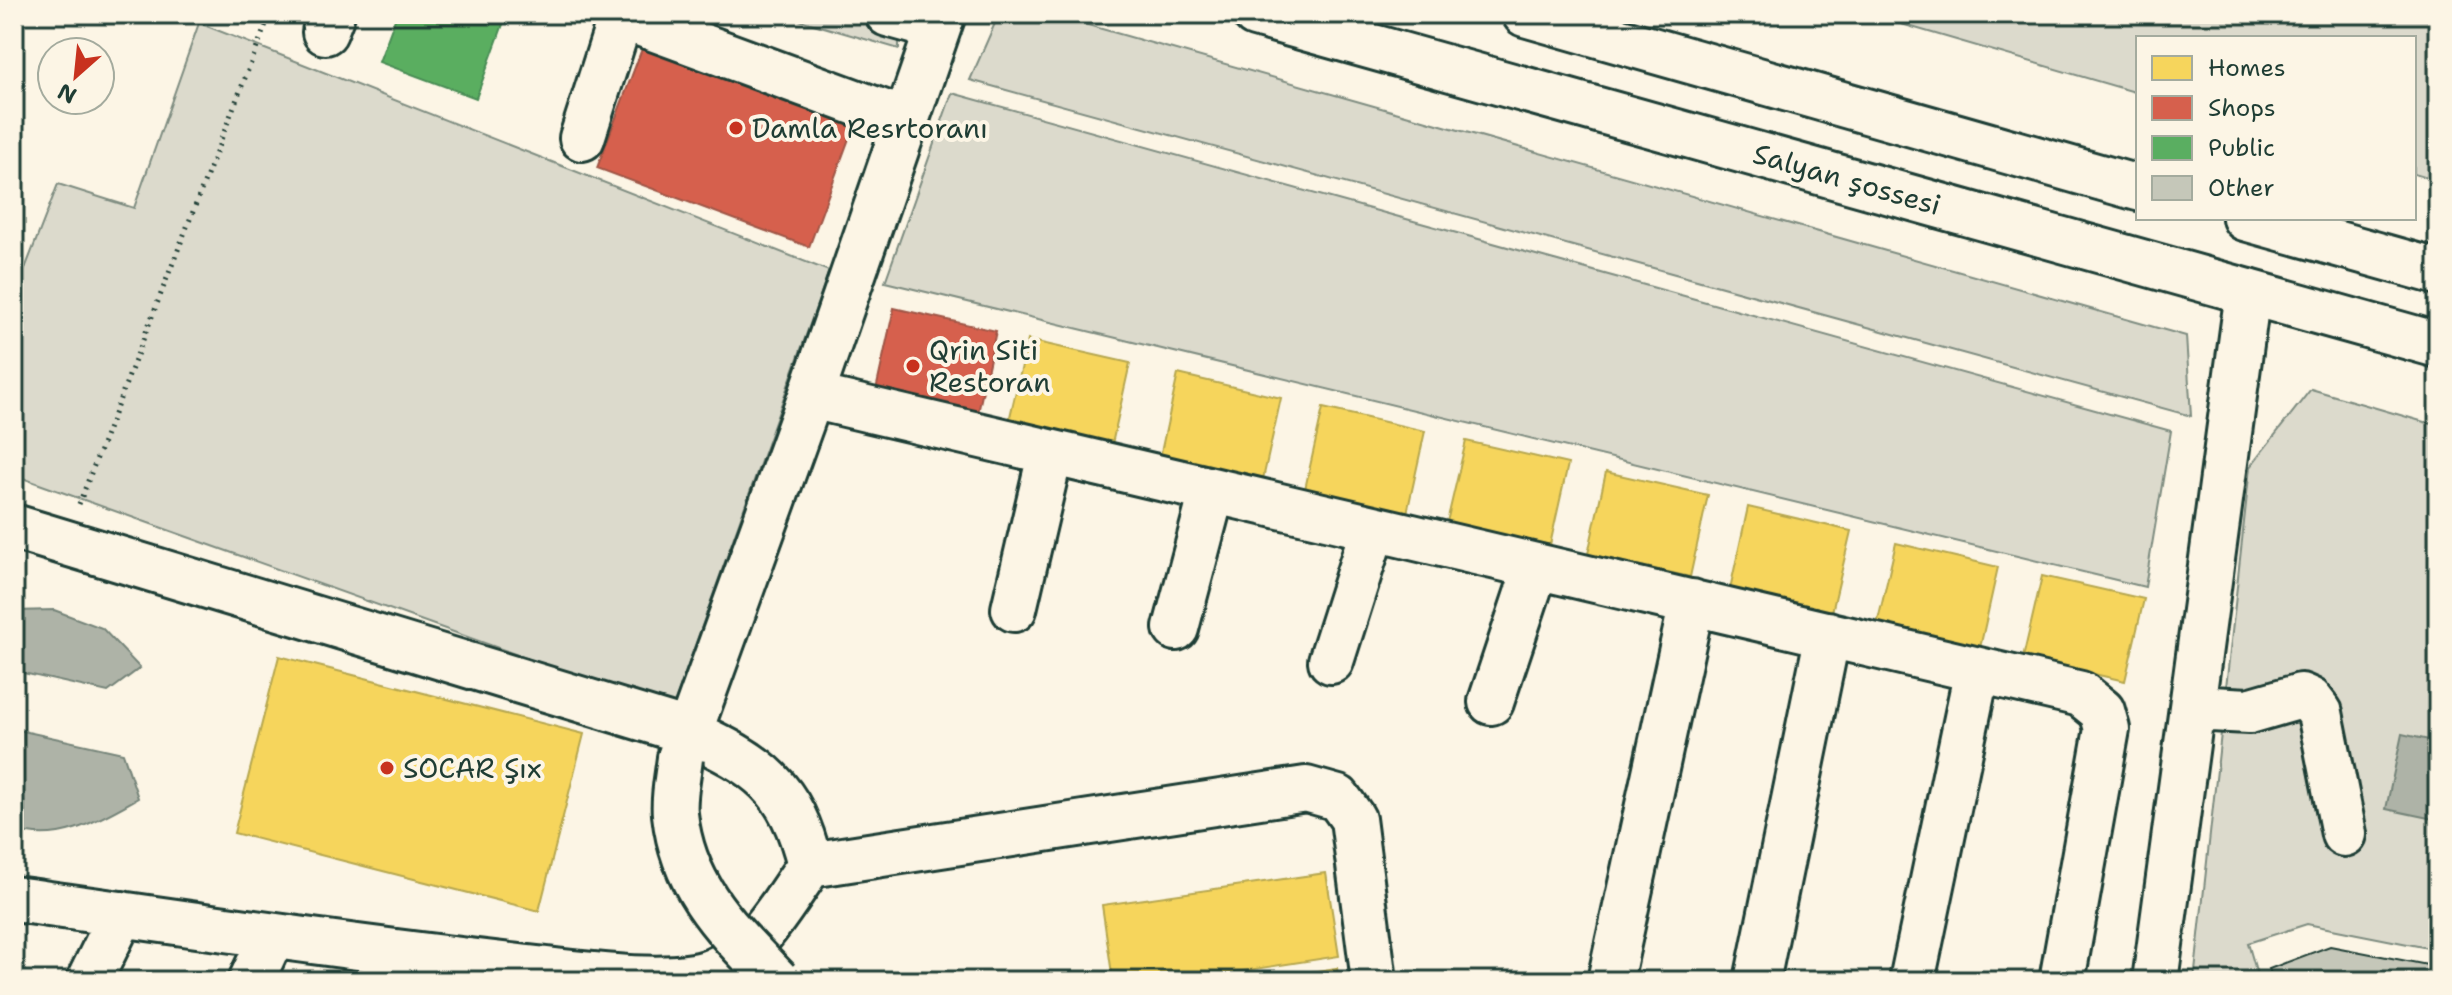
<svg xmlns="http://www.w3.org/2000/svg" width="2452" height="995" font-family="'Shantell Sans',sans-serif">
  <rect width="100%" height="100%" fill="#fcf5e5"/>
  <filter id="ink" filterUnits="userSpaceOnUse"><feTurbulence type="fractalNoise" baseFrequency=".0125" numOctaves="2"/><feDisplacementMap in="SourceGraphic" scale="16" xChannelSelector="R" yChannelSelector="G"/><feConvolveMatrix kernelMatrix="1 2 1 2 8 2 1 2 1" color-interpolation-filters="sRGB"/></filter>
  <g filter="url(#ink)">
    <!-- green -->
    <path fill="#dcdacc" stroke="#7e8c80" stroke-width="2" d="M779 14H899V49Z
      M999 14H1049L2186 336 2191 416 970 80Z
      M1867 14H2438V181L2414 174V38H2138V93Z
      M199 23 829 271 672 710 14 475V297L58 184 134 208Z
      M952 93 2171 431 2145 587 885 282Z
      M2311 389 2438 426V950L2307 924 2248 943 2259 981H2194L2250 467Z"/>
    <!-- water -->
    <path fill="#aeb3a7" stroke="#758479" stroke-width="2" d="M54 610 102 628 140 668 108 692 14 671V611Z
      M14 729 123 753 138 798C101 819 57 846 14 829Z
      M2402 734 2438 742V820L2386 809Z"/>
    <!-- homes -->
    <path fill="#f6d55c" stroke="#b6a750" stroke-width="2" d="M1028 340 1130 363 1112 444 1009 421Z
      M1178 374 1281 398 1263 479 1160 457Z
      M1323 408 1425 431 1407 513 1305 489Z
      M1466 441 1568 464 1550 545 1447 522Z
      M1606 472 1708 495 1690 577 1588 554Z
      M1748 507 1851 531 1832 612 1730 589Z
      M1896 543 1998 567 1980 648 1877 625Z
      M2042 576 2144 599 2125 681 2023 658Z
      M279 656 584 734 539 911 234 833Z
      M1326 873 1339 956 1178 981H1113L1102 905Z
      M1337 968 1339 981H1259V980Z"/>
    <!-- shops -->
    <path fill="#d6604d" stroke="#9f5646" stroke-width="2" d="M643 46 854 125 809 247 597 168Z
      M894 308 996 331 978 413 876 390Z"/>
    <!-- public -->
    <path fill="#5aae61" stroke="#488c54" stroke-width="2" d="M397 14 506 16 476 98 379 62Z"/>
    <!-- building -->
    <path fill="#c5c7b9" stroke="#1f3d34" stroke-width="2" d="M2330 946 2438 967V981H2274L2269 969Z"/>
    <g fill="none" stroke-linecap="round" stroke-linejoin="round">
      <!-- minor casing -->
      <g stroke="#1f3d34" stroke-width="50">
        <path id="minor" d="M615 14 906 121
          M888 14 938 28
          M325 32 332 14
          M582 138 621 16
          M811 396 2081 694 2102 711 2107 729 2062 981
          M14 527 688 732C759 765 791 785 810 865
          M1014 609 1050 455
          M1176 628 1212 492
          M1331 661 1373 529
          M1491 702 1536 567
          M2192 708 2249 711 2301 696 2310 700 2320 713 2344 834
          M680 758 811 396 943 14
          M14 899C183 923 351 948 520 967 567 972 671 988 713 971 758 952 783 902 810 865L1306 789 1338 798 1353 819 1374 981
          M89 981 122 914
          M251 981 272 936
          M1610 981 1692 602
          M1757 981 1828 634
          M1912 981 1977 670
          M2155 981 2248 292"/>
      </g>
      <!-- highway casing -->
      <g stroke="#1f3d34" stroke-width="50">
        <path id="highway" d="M1255 14 2438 345
          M1525 14 2138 188
          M2245 218 2438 272"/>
      </g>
      <!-- path -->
      <path stroke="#1f3d34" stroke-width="5" stroke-dasharray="2 6" stroke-linecap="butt" d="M79 504 270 14"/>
      <!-- minor -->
      <use href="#minor" stroke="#fcf5e5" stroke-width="44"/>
      <!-- highway -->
      <use href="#highway" stroke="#fcf5e5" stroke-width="44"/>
      <!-- minor-bridge casing -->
      <g stroke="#1f3d34" stroke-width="50" stroke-linecap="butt">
        <path id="minor-bridge" d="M680 758C678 776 673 797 675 814 683 889 728 930 777 981"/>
      </g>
      <!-- minor-bridge -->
      <use href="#minor-bridge" stroke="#fcf5e5" stroke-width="44"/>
    </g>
  </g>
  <!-- markers -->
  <g fill="#c8321e" stroke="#fcf5e5" stroke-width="3">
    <circle cx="736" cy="128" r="8"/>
    <circle cx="913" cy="366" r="8"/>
    <circle cx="387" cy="768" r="8"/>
  </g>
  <g text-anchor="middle" stroke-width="8" stroke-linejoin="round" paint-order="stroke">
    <!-- poi labels -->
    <g font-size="28" fill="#1f3d34" stroke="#fcf5e5" text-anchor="start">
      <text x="752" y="138">Damla Resrtoranı</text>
      <text x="929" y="360">Qrin Siti<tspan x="929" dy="32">Restoran</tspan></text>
      <text x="403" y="778">SOCAR Şıx</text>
    </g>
    <!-- street labels -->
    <g font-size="28" fill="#1f3d34" stroke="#fcf5e5">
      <text transform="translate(1847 179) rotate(16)" y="10">Salyan şossesi</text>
    </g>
  </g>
  <!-- margin -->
  <rect width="2452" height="995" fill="none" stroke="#fcf5e5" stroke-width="48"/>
  <rect x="24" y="24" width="2404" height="947" fill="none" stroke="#1f3d34" stroke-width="3" filter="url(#ink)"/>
  <!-- legend -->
  <rect x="2136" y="36" width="280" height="184" fill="#fcf5e5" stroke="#a4ab9e" stroke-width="2"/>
  <rect x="2152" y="56" width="40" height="24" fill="#f6d55c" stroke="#a4ab9e" stroke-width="2"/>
  <text x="2208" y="76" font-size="24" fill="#1f3d34">Homes</text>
  <rect x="2152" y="96" width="40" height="24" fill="#d6604d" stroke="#a4ab9e" stroke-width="2"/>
  <text x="2208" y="116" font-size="24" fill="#1f3d34">Shops</text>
  <rect x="2152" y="136" width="40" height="24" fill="#5aae61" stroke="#a4ab9e" stroke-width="2"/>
  <text x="2208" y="156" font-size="24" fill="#1f3d34">Public</text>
  <rect x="2152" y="176" width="40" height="24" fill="#c5c7b9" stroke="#a4ab9e" stroke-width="2"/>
  <text x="2208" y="196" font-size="24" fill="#1f3d34">Other</text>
  <!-- north arrow -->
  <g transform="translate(76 76) rotate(207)"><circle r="38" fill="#fcf5e5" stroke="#a4ab9e" stroke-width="2"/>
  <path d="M0-6L14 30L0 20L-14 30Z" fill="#c8321e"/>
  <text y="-12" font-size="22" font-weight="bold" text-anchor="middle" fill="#1f3d34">N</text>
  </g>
</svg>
